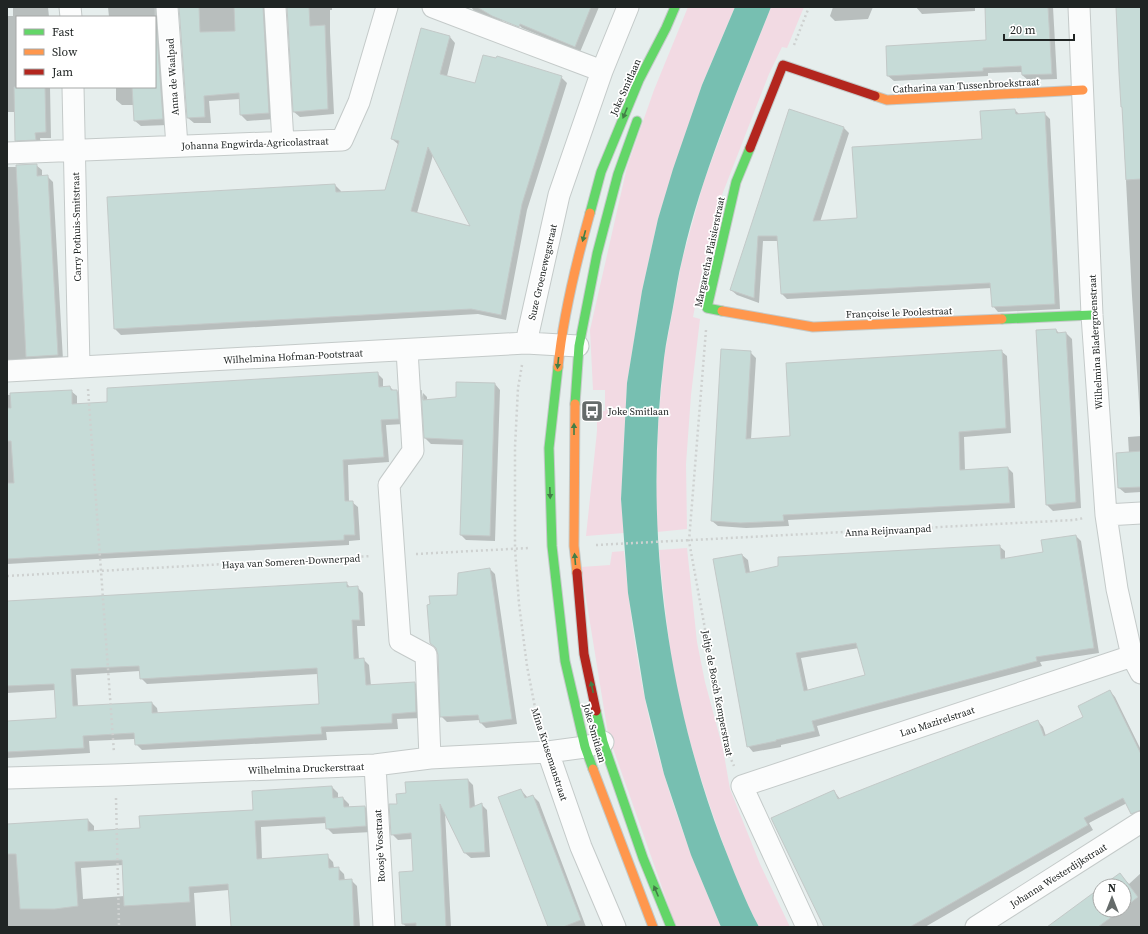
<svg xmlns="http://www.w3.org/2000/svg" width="1148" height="934" font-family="'Source Serif 4',serif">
  <rect width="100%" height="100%" fill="#e6eeed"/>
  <!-- green -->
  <path fill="#f2dae3" d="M688 7H735L702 85 658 219 642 291 627 383 621 499 624 533 586 536 597 431V411H605V390H593L590 330 627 167 654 90Z
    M771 7H804L787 48 782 47 769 74 722 195 701 276 693 317 700 319 691 395 686 464 687 529 657 532 656 495 658 426 664 357 682 260 704 181 735 97Z
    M687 548 697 642 705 682 723 749 730 789 760 864 790 927H759C745 901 734 873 724 846 706 797 690 746 678 695 668 647 664 598 659 550Z
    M624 551C631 626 642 702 664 774 679 826 700 877 721 927H676L608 734 581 567 610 565 612 552Z"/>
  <!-- water -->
  <path fill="#77bfb1" d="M735 7H771C738 90 702 172 682 260 678 275 676 291 673 307 670 324 666 341 664 358 644 521 664 686 721 839 733 869 744 899 759 927H721L691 855 664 774 645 698 628 593 621 499 627 383 642 291 658 219 673 169 702 85Z"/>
  <!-- shadow -->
  <path fill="#0003" fill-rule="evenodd" d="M13 7H48L49 17H17V87H50L51 138H40L41 145 21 146 16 140 15 112H7V16H13Z
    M108 7H162L168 125 141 126 135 121 134 105H122L116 100V87H155V17H109Z
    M180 7H270L275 119 247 121 241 115 240 99 209 101 211 123H194L188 118Z
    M288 7H332V10H330V32L334 114 300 117 294 112Z
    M471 7H504L502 21 476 13Z
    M523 7H599L580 52 522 28 517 23Z
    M833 7H873L868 19 835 21 830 16Z
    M916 7H975V11L922 14Z
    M1019 7H1053L1057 79 1028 80 1022 75V72L988 73V76L894 81 888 76 987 41Z
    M1117 7H1141V433L1132 296Z
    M450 37 455 43 447 76 476 84 561 77 567 83 527 210 506 320 478 314 121 335 115 329 335 185 341 191V193L386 190 399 145 392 139ZM433 155 472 228 417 213Z
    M790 110 844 128 849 133 820 222 858 219 983 140 1015 110 1020 115 1044 113 1050 119 1060 309 998 312 993 306 992 288 787 299 782 294 778 241H763L759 303 737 295 731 290Z
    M36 165 42 170V177L47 176 53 182 63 360 7 363V167H27Z
    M1056 330 1060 334 1066 333 1072 339 1081 508 1053 511 1047 505 1037 331Z
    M1001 351 1007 356 1011 433 964 437 965 470 1008 468 1013 473 1015 508 788 520 789 526 746 528 718 526 712 521 750 352 756 358 751 439 791 437Z
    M377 373 383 379V388L390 387 394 391H397L402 397 404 424 386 425 389 462 348 465 349 502H352L358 507 360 540 349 541V545L7 564V395L71 391 77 396V405L108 403Z
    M495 384 500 390 495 541 466 540 461 535 464 445 431 444 425 438 423 393 427 397V401L457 398Z
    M1141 436V492L1125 493 1119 488 1129 453 1128 437Z
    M1076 536 1081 541 1099 653 1040 662 1042 666 817 726 820 736 781 745V747L753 752 748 746 742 555 748 560 750 573 999 546 1005 551V559L1044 552ZM859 648 866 676 808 691 801 658Z
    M490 569 495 574 517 724 486 728 481 723 480 720 447 722 441 716 439 654 437 649 431 643 458 596Z
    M346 583 350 587H357L363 593 365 626H357L359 660 363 659 369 665 371 686 415 683 421 689 422 718 397 719 398 729 326 732 327 740 142 750 136 744 135 739 89 741 90 753 7 758V722L57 719 55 690 7 693V602ZM140 671 141 678 147 684 318 674 320 705 158 714 157 708 152 703 78 707 76 675Z
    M1110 691 1115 697 1141 750V811L1135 814 1129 809 1127 803 1089 823 1093 830 925 927H825L834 791 840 799 1038 721 1043 727 1046 736 1084 717Z
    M468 780 473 785 475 807 482 805 487 810 490 857 471 858 465 853 445 812 451 927H407L403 924 414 872 412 839 398 840 392 834 398 805Z
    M332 787 338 793V798H343L349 804V808L365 807 371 813 372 832 333 834 327 828V823L261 827 262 860 327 856 333 862 334 868H338L344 874 345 881 351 880 357 886 360 927H290L229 890 194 893 196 927H7V825L88 820 94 826V831L129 830 254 811ZM123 865 125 896 83 899 81 868Z
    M521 790 528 798 533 796 539 802 586 927H549Z
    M1141 873V927H1048L1100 889V910H1124V886H1104L1120 874 1129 884Z"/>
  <!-- building -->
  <path fill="#c6dbd7" stroke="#c3c9c8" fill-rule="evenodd" d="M155 7 163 119 134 121 132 87H155Z
    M179 7H199L200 32 235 31 234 7H263L269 113 240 115 239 93 204 96 205 117 187 118Z
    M287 7H309L310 26 325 25 328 109 293 112Z
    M477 7H591L575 47 520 24 519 27 492 16Z
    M985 7H1048L1052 74 1022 75 1021 66 983 68V71L887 76 886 46 986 40Z
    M1116 7H1141V179L1126 180 1122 107H1121L1119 73Z
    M421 28 450 36 440 74 475 83 483 55 496 58 497 56 562 76 522 204 501 315 471 309 114 329 107 197 335 184 336 192 385 190 399 141 391 139ZM428 147 470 226 411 211Z
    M14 87H45L46 132 35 133 36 140 15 141Z
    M789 109 844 127 813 221 857 218 852 147 982 139 980 111 1015 109 1016 114 1045 112 1055 304 992 307 990 283 781 294 777 236H758L754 298 730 290Z
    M37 164V176L48 175 58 355 26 357 16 165Z
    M1056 329 1057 333 1066 332 1076 502 1046 505 1036 330Z
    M721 349 751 351 746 439 790 436 786 363 1002 350 1006 428 959 432 960 470 1008 467 1010 503 783 515 784 521 740 523 711 521Z
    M378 372 379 387 390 386 391 390H397L399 419 381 420 384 457 343 460 345 501H353L355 535H344V540L7 559V483H14L11 441H7V408H11L10 393 72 390V404L107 402V388Z
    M456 382 495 383 490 536 460 535 463 440 424 438 421 390 423 400 456 397Z
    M1141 451V487L1118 488 1116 453Z
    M1076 535 1094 648 1036 657 1037 661 812 721 815 731 776 740V741L747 747 713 559 742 554 746 573 778 566V557L1000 545 1001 559 1043 552 1041 540ZM856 643 865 675 804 691 796 653Z
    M490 568 512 719 480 723 478 715 440 717 438 655 436 648 430 643 427 605 430 604 429 596 457 595 458 573Z
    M347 582V587L358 586 360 620H352L354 659 364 658 366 685 415 682 416 712 392 714V723L321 727 322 734 135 745 134 733 83 736 84 748 7 752V721L56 718 54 684 7 686V601ZM139 666 140 679 317 668 319 704 152 713V702L73 706 71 669Z
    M1110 690 1141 754V810L1131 814 1123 798 1084 818 1088 825 910 927H824L771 818 834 790 838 799 1038 720 1044 736 1083 717 1078 706Z
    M468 779 470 808 482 803 485 852 464 853 440 804 446 927H416V923L402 924 399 872 413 871 411 833 391 835 389 804H397L396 794 406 793 405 782Z
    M332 786 333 798 343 797 344 807 365 806 366 826 326 829 325 817 255 821 257 859 328 854 329 868 339 867V880L352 879 354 927H231L228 884 189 887 190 902 124 906 122 860 75 862 78 906 55 909H20L16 854H7V824L88 819V831L140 828 139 816 253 810 252 791Z
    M521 789 525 798 533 795 581 920 563 927H548L498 797Z
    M1120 873 1138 897 1124 908V886H1102Z
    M1100 888V910H1121L1098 927H1047Z"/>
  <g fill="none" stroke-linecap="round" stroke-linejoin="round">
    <!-- street casing -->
    <g stroke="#c4cac9" stroke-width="23">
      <path id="street" d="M70 7 71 17
        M167 7 177 146
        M275 7 283 142
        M433 7 602 71
        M1079 7 1092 315 1106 515 1117 589 1132 656 1141 673
        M73 87 79 367
        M7 153 342 140 359 102 387 7
        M526 343 559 195 602 71 628 7
        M407 350 413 451 389 485 400 641 426 655 430 758
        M7 371 526 343 578 346
        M1106 515 1141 513
        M548 752 581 847 615 927
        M375 765 384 927
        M7 778 115 775 375 765 430 758 548 752 585 747 603 742
        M807 927 742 786 1132 656
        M976 927 1141 822"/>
    </g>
    <!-- fast casing -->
    <g stroke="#c4cac9" stroke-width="11">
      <path id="fast" d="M590 213 601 172 639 80 666 28 675 7
        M722 311 707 308 736 182 750 148
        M1002 319 1092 315
        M558 367 549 448 552 546 565 661 585 747 593 769
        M575 404 579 346 597 254 618 174 637 121
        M596 711 603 742 643 858 671 927"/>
    </g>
    <!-- slow casing -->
    <g stroke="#c4cac9" stroke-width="11">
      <path id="slow" d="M875 96 887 100 1083 90
        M722 311 813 327 1002 319
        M558 367C563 315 576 263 590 213
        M575 404 574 546 577 573
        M593 769 653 927"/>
    </g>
    <!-- jam casing -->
    <g stroke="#c4cac9" stroke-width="11">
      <path id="jam" d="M750 148 783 65 875 96
        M577 573 584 654 596 711"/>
    </g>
    <!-- path -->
    <path stroke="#ced1d0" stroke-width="2.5" stroke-dasharray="2 3" stroke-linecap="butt" d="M794 45 809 7
      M706 330 689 541 727 750 734 766
      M522 365 518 388 515 447V549L519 604 527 666 537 718 540 729
      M88 389 114 753
      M596 545 1074 520 1084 518
      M416 554 529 548
      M7 576 371 556
      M116 798 119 927"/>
    <!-- street -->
    <use href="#street" stroke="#fbfcfc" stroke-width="21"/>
    <!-- fast -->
    <use href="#fast" stroke="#63d668" stroke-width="9"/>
    <!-- slow -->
    <use href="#slow" stroke="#ff974d" stroke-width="9"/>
    <!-- jam -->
    <use href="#jam" stroke="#b3261e" stroke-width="9"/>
  </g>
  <!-- one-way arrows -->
  <defs><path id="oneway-solid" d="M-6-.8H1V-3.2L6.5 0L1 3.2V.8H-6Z"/></defs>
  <g fill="#427e46">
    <use href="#oneway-solid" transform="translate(625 113) rotate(112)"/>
    <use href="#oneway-solid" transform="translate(584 236) rotate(105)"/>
    <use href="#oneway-solid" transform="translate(558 363) rotate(96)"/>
    <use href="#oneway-solid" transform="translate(574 429) rotate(-90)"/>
    <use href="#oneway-solid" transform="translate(550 493) rotate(88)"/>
    <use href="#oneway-solid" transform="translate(575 559) rotate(-95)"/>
    <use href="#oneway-solid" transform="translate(592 687) rotate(-102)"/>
    <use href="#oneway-solid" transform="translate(656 891) rotate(-113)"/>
  </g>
  <!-- icons -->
  <defs>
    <g id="bus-square" transform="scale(1.15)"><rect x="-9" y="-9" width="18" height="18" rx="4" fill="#656b6a" stroke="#fff"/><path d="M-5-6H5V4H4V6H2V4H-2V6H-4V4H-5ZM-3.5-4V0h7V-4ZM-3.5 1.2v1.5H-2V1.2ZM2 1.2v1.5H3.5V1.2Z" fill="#fff"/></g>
  </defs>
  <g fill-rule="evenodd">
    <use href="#bus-square" x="592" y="411"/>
  </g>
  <g text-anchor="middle" stroke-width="3.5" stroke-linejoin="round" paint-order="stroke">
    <!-- street labels -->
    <g font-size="10" fill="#202524" stroke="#fff">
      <text transform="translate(172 77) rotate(-94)" y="4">Anna de Waalpad</text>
      <text transform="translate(966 85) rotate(-3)" y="4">Catharina van Tussenbroekstraat</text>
      <text transform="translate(625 87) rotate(-66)" y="4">Joke Smitlaan</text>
      <text transform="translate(255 143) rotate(-2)" y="4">Johanna Engwirda-Agricolastraat</text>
      <text transform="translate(76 227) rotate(-91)" y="4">Carry Pothuis-Smitstraat</text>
      <text transform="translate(709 252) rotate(-78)" y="4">Margaretha Plaisierstraat</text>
      <text transform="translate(542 272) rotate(-77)" y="4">Suze Groenewegstraat</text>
      <text transform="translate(899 312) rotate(-2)" y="4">Françoise le Poolestraat</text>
      <text transform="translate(1095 342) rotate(-93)" y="4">Wilhelmina Bladergroenstraat</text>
      <text transform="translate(293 356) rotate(-3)" y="4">Wilhelmina Hofman-Pootstraat</text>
      <text transform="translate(888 530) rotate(-3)" y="4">Anna Reijnvaanpad</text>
      <text transform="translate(291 561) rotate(-3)" y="4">Haya van Someren-Downerpad</text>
      <text transform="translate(718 693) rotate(79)" y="4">Jeltje de Bosch Kemperstraat</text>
      <text transform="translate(937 721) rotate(-18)" y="4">Lau Mazirelstraat</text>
      <text transform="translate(595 733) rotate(74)" y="4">Joke Smitlaan</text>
      <text transform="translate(550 754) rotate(72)" y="4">Mina Krusemanstraat</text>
      <text transform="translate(306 768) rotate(-2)" y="4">Wilhelmina Druckerstraat</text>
      <text transform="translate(379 846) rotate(-93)" y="4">Roosje Vosstraat</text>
      <text transform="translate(1058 875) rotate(-32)" y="4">Johanna Westerdijkstraat</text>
    </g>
    <!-- poi labels -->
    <g font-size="10" fill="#202524" stroke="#fff" text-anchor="start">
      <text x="608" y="415">Joke Smitlaan</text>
    </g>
  </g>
  <!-- border -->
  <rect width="1148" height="934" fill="none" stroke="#202524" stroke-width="16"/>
  <!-- legend -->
  <rect x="16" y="16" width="140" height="72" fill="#ffffff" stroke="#a6a8a7"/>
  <rect x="24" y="29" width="20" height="6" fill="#63d668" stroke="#a6a8a7"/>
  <text x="52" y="36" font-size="12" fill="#202524">Fast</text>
  <rect x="24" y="49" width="20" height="6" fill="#ff974d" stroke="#a6a8a7"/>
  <text x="52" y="56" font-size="12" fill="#202524">Slow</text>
  <rect x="24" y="69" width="20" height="6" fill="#b3261e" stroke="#a6a8a7"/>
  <text x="52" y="76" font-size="12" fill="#202524">Jam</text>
  <!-- north arrow -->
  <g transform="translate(1112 898)"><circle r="19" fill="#ffffff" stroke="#a6a8a7"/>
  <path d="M0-3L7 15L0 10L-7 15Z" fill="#656b6a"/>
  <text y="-6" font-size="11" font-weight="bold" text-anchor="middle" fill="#202524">N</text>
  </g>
  <!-- scale -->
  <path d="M1004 34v6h70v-6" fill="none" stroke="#202524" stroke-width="2"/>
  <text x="1010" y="34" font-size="12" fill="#202524" stroke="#ffffff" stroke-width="3" paint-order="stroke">20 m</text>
</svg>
